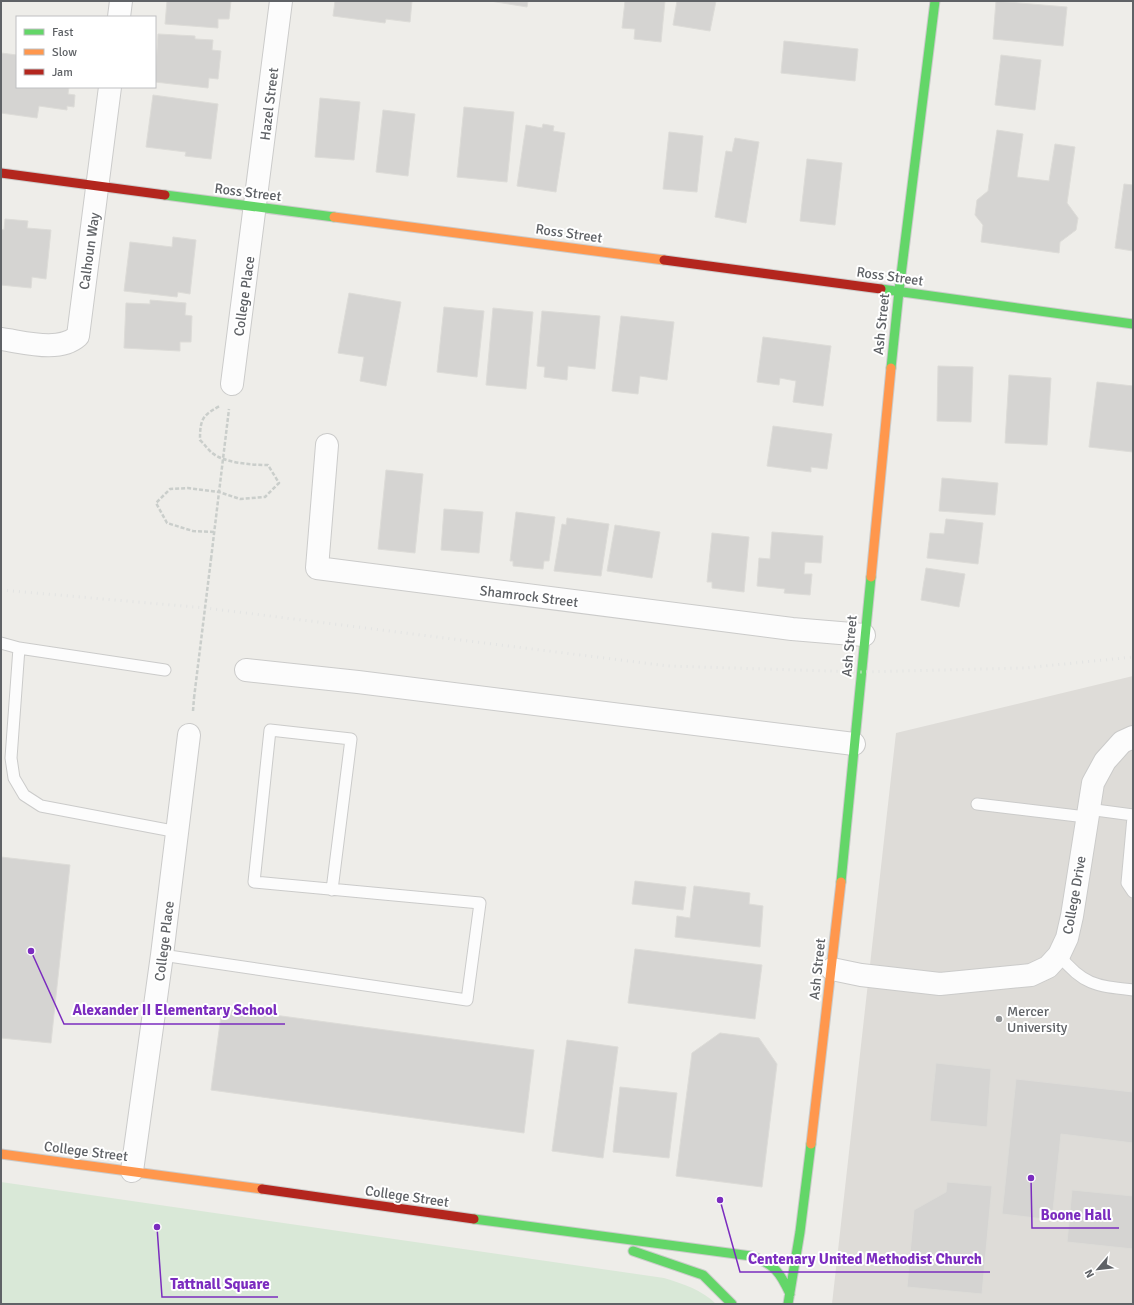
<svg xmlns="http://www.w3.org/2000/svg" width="1134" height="1305" font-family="Signika,sans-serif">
  <rect width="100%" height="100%" fill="#eeede9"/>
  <!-- education -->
  <path fill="#dedcd8" d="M1133 676V1304H832L896 733Z"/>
  <!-- green -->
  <path fill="#d9e8d7" d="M1 1182 664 1278C684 1284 702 1290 716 1304H1Z"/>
  <!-- building -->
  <path fill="#d5d4d2" stroke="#dddcd8" d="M167 1H231L229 19H218V28L165 24Z
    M335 1H412L410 22 386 19 385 23 333 16Z
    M490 1H528L527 7Z
    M625 1H665L661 42 634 39 635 29 622 28Z
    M677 1H716L710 31 673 25Z
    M996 1 1067 7 1063 46 993 39Z
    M158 34 195 36V39L213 40 212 50 221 51 218 79 209 78 208 88 155 82Z
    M784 41 858 49 855 81 781 73Z
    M1 53 17 55V87H69L68 94 75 95 74 107 67 106V110L39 106 37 118 1 113Z
    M1001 55 1041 60 1035 110 995 105Z
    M153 95 218 104 211 159 185 156 186 152 146 147Z
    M320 98 360 102 354 160 315 157Z
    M464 107 514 112 507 182 457 177Z
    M383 110 415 114 408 176 376 172Z
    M543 124 554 126 553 131 565 133 556 192 517 186 526 125 542 128Z
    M997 130 1023 134 1017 177 1049 181 1055 144 1075 147 1067 203 1078 218 1076 230 1060 242 1059 253 981 242 983 225 975 215 977 200 988 191Z
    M669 132 703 136 697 192 663 189Z
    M735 138 759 142 746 223 715 217 726 151 732 152Z
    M807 159 842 163 835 225 800 221Z
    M1124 184 1133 185V251L1115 248Z
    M5 219 28 221 27 228 51 230 46 279 32 277 31 288 1 285V229L4 230Z
    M173 237 196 240 190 294 178 292 177 297 124 291 130 242 172 247Z
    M349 293 401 302 386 386 360 381 364 357 338 353Z
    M150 300 186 303 185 315 192 316 191 342H180V351L124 348 126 303 150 304Z
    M444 307 484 311 477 377 437 372Z
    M493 308 533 312 526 389 486 385Z
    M542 311 600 316 595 369 568 366 567 380 544 377 545 367 537 366Z
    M621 316 674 322 667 380 640 376 638 394 612 391Z
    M763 337 831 346 823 406 793 402 796 381 780 378 779 385 757 382Z
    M938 366 973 367 971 422 937 421Z
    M1009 375 1051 378 1047 445 1005 443Z
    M1097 382 1133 386V452L1089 447Z
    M773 426 832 434 827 469 811 467V472L767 466Z
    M386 470 423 474 415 553 378 549Z
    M942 478 998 483 995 515 939 511Z
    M444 509 483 512 479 553 441 550Z
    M516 512 555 517 549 561H544L543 569 513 566V561H510Z
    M567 518 609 524 601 576 554 571 562 524 566 525Z
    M946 519 983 523 978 564 927 558 930 533 944 534Z
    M615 525 660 532 652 578 607 571Z
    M772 532 823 536 821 563 805 562 804 574H812L810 595 784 593 785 589 757 586 759 558 770 559Z
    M712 533 749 537 744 592 712 588V582H707Z
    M926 568 965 574 959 607 921 600Z
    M1 857 70 865 51 1043 1 1038Z
    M635 881 686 887 683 910 632 904Z
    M694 886 750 893 749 904 763 906 760 947 675 937 677 916 690 918Z
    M635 949 762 965 755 1019 628 1003Z
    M222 1008 534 1050 524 1133 211 1090Z
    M720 1033 759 1038 777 1064 762 1187 676 1176 692 1053Z
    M567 1040 618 1047 603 1158 552 1151Z
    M936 1063 991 1069 987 1127 930 1121Z
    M1016 1079 1133 1092V1143L1061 1134 1052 1220 1002 1214Z
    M620 1087 677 1093 669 1158 613 1152Z
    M947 1182 992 1186 982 1294 907 1287 914 1210 946 1192Z
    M1072 1190 1133 1196V1249L1067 1242Z"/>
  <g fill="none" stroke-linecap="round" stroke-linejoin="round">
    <!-- lane casing -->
    <g stroke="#cbcbca" stroke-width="13">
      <path id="lane" d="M1 643 19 648
        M165 670 19 648 11 758 14 778 24 795 41 806 178 832
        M977 804 1086 817
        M1088 809 1133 815
        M1133 817 1127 883 1133 892
        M162 955 467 1000 480 903 254 882 270 730 351 739 332 890
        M1059 955C1083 985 1096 986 1133 990"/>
    </g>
    <!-- street casing -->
    <g stroke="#cbcbca" stroke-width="24">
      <path id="street" d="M119 17 121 1
        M1 339C24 342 59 353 78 336L110 87
        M232 384 281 1
        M327 445 317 568 792 629 864 635
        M246 670 358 682 854 744
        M832 969 861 975 940 984 1031 975 1048 967 1059 955 1067 938 1072 916 1093 783 1105 761 1122 742 1133 737
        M132 1171 162 955 189 735"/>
    </g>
    <!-- fast casing -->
    <g stroke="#cbcbca" stroke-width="11">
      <path id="fast" d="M165 195 334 217
        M881 289 1133 324
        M891 368 899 291 935 1
        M841 882 871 577
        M474 1219 751 1256C774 1264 780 1272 790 1294
        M633 1251 703 1275 732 1304
        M788 1304 800 1232 811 1144"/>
    </g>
    <!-- slow casing -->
    <g stroke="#cbcbca" stroke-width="11">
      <path id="slow" d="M334 217 664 260
        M871 577 891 368
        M811 1144 841 882
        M1 1154 262 1189"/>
    </g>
    <!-- jam casing -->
    <g stroke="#cbcbca" stroke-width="11">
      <path id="jam" d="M1 173 165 195
        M664 260 881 289
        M262 1189 474 1219"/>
    </g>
    <!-- path -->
    <path stroke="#cacecb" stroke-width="2.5" stroke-dasharray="4 2" stroke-linecap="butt" d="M214 532 193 531 167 523 156 503 170 489 188 488 219 492 240 499 265 497 279 483 268 465C252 465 223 463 211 452 207 448 204 444 200 440 200 420 202 415 220 406
      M211 559 229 409
      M193 711 194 698"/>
    <!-- lane -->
    <use href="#lane" stroke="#fcfcfc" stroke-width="11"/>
    <!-- street -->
    <use href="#street" stroke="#fcfcfc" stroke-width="22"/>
    <!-- fast -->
    <use href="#fast" stroke="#63d668" stroke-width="9"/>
    <!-- slow -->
    <use href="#slow" stroke="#ff974d" stroke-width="9"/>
    <!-- jam -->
    <use href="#jam" stroke="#b3261e" stroke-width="9"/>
    <!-- rail -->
    <path stroke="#e3e4e3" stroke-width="3" stroke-dasharray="1 5" stroke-linecap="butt" d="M1 590 206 608 668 666 861 672 1025 668 1133 657"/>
    <!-- path-bridge -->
    <path stroke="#cacecb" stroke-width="2.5" stroke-dasharray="4 2" stroke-linecap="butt" d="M194 698 211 559"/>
  </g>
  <!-- markers -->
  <circle fill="#919394" stroke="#fff" stroke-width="1.5" cx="999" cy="1019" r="4"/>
  <g text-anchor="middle" stroke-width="4" stroke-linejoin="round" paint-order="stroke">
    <!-- street labels -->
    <g font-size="14" fill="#5f6266" stroke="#fff">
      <text transform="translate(269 104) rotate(-83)" y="5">Hazel Street</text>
      <text transform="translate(248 192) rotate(7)" y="5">Ross Street</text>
      <text transform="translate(569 233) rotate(8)" y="5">Ross Street</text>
      <text transform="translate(89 251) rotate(-82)" y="5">Calhoun Way</text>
      <text transform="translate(890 276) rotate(8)" y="5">Ross Street</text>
      <text transform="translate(244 296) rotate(-82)" y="5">College Place</text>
      <text transform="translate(881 324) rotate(-84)" y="5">Ash Street</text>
      <text transform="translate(529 596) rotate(7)" y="5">Shamrock Street</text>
      <text transform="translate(849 646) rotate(-85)" y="5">Ash Street</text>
      <text transform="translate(1074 895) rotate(-80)" y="5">College Drive</text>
      <text transform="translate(164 941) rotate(-83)" y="5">College Place</text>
      <text transform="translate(817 969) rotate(-84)" y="5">Ash Street</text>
      <text transform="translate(86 1151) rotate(7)" y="5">College Street</text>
      <text transform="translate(407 1196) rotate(8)" y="5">College Street</text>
    </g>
    <!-- poi labels -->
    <g font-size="14" fill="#5f6266" stroke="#fff" text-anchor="start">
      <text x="1007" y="1016">Mercer<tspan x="1007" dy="16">University</tspan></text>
    </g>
  </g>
  <!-- callouts -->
  <path fill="none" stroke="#7b2cbf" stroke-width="1.5" d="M31 951L64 1024H285M1031 1178L1032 1228H1119M720 1200L740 1272H990M157 1227L162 1297H278"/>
  <g fill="#7b2cbf" stroke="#fff" stroke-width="1.5">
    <circle cx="31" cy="951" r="4"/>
    <circle cx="1031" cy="1178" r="4"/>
    <circle cx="720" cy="1200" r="4"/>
    <circle cx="157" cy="1227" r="4"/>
  </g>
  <g font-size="15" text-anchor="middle" font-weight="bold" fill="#7b2cbf" stroke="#fff" stroke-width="4" stroke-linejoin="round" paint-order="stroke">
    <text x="175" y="1015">Alexander II Elementary School</text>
    <text x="1076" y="1220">Boone Hall</text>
    <text x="865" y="1264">Centenary United Methodist Church</text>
    <text x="220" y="1289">Tattnall Square</text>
  </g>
  <!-- border -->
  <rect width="1134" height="1305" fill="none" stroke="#5f6266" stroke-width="4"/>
  <!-- legend -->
  <rect x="16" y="16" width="140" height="72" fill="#ffffff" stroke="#bfc0c2"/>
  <rect x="24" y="29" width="20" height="6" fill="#63d668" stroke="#bfc0c2"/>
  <text x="52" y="36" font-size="12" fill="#5f6266">Fast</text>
  <rect x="24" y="49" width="20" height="6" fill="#ff974d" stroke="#bfc0c2"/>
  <text x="52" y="56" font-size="12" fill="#5f6266">Slow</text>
  <rect x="24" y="69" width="20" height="6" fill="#b3261e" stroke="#bfc0c2"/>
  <text x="52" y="76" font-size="12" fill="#5f6266">Jam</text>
  <!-- north arrow -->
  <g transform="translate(1098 1269) rotate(242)" stroke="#ffffff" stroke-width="3" paint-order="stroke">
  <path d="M0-3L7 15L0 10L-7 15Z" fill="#5f6266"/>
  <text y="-6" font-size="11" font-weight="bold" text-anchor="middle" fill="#5f6266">N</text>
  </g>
</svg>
